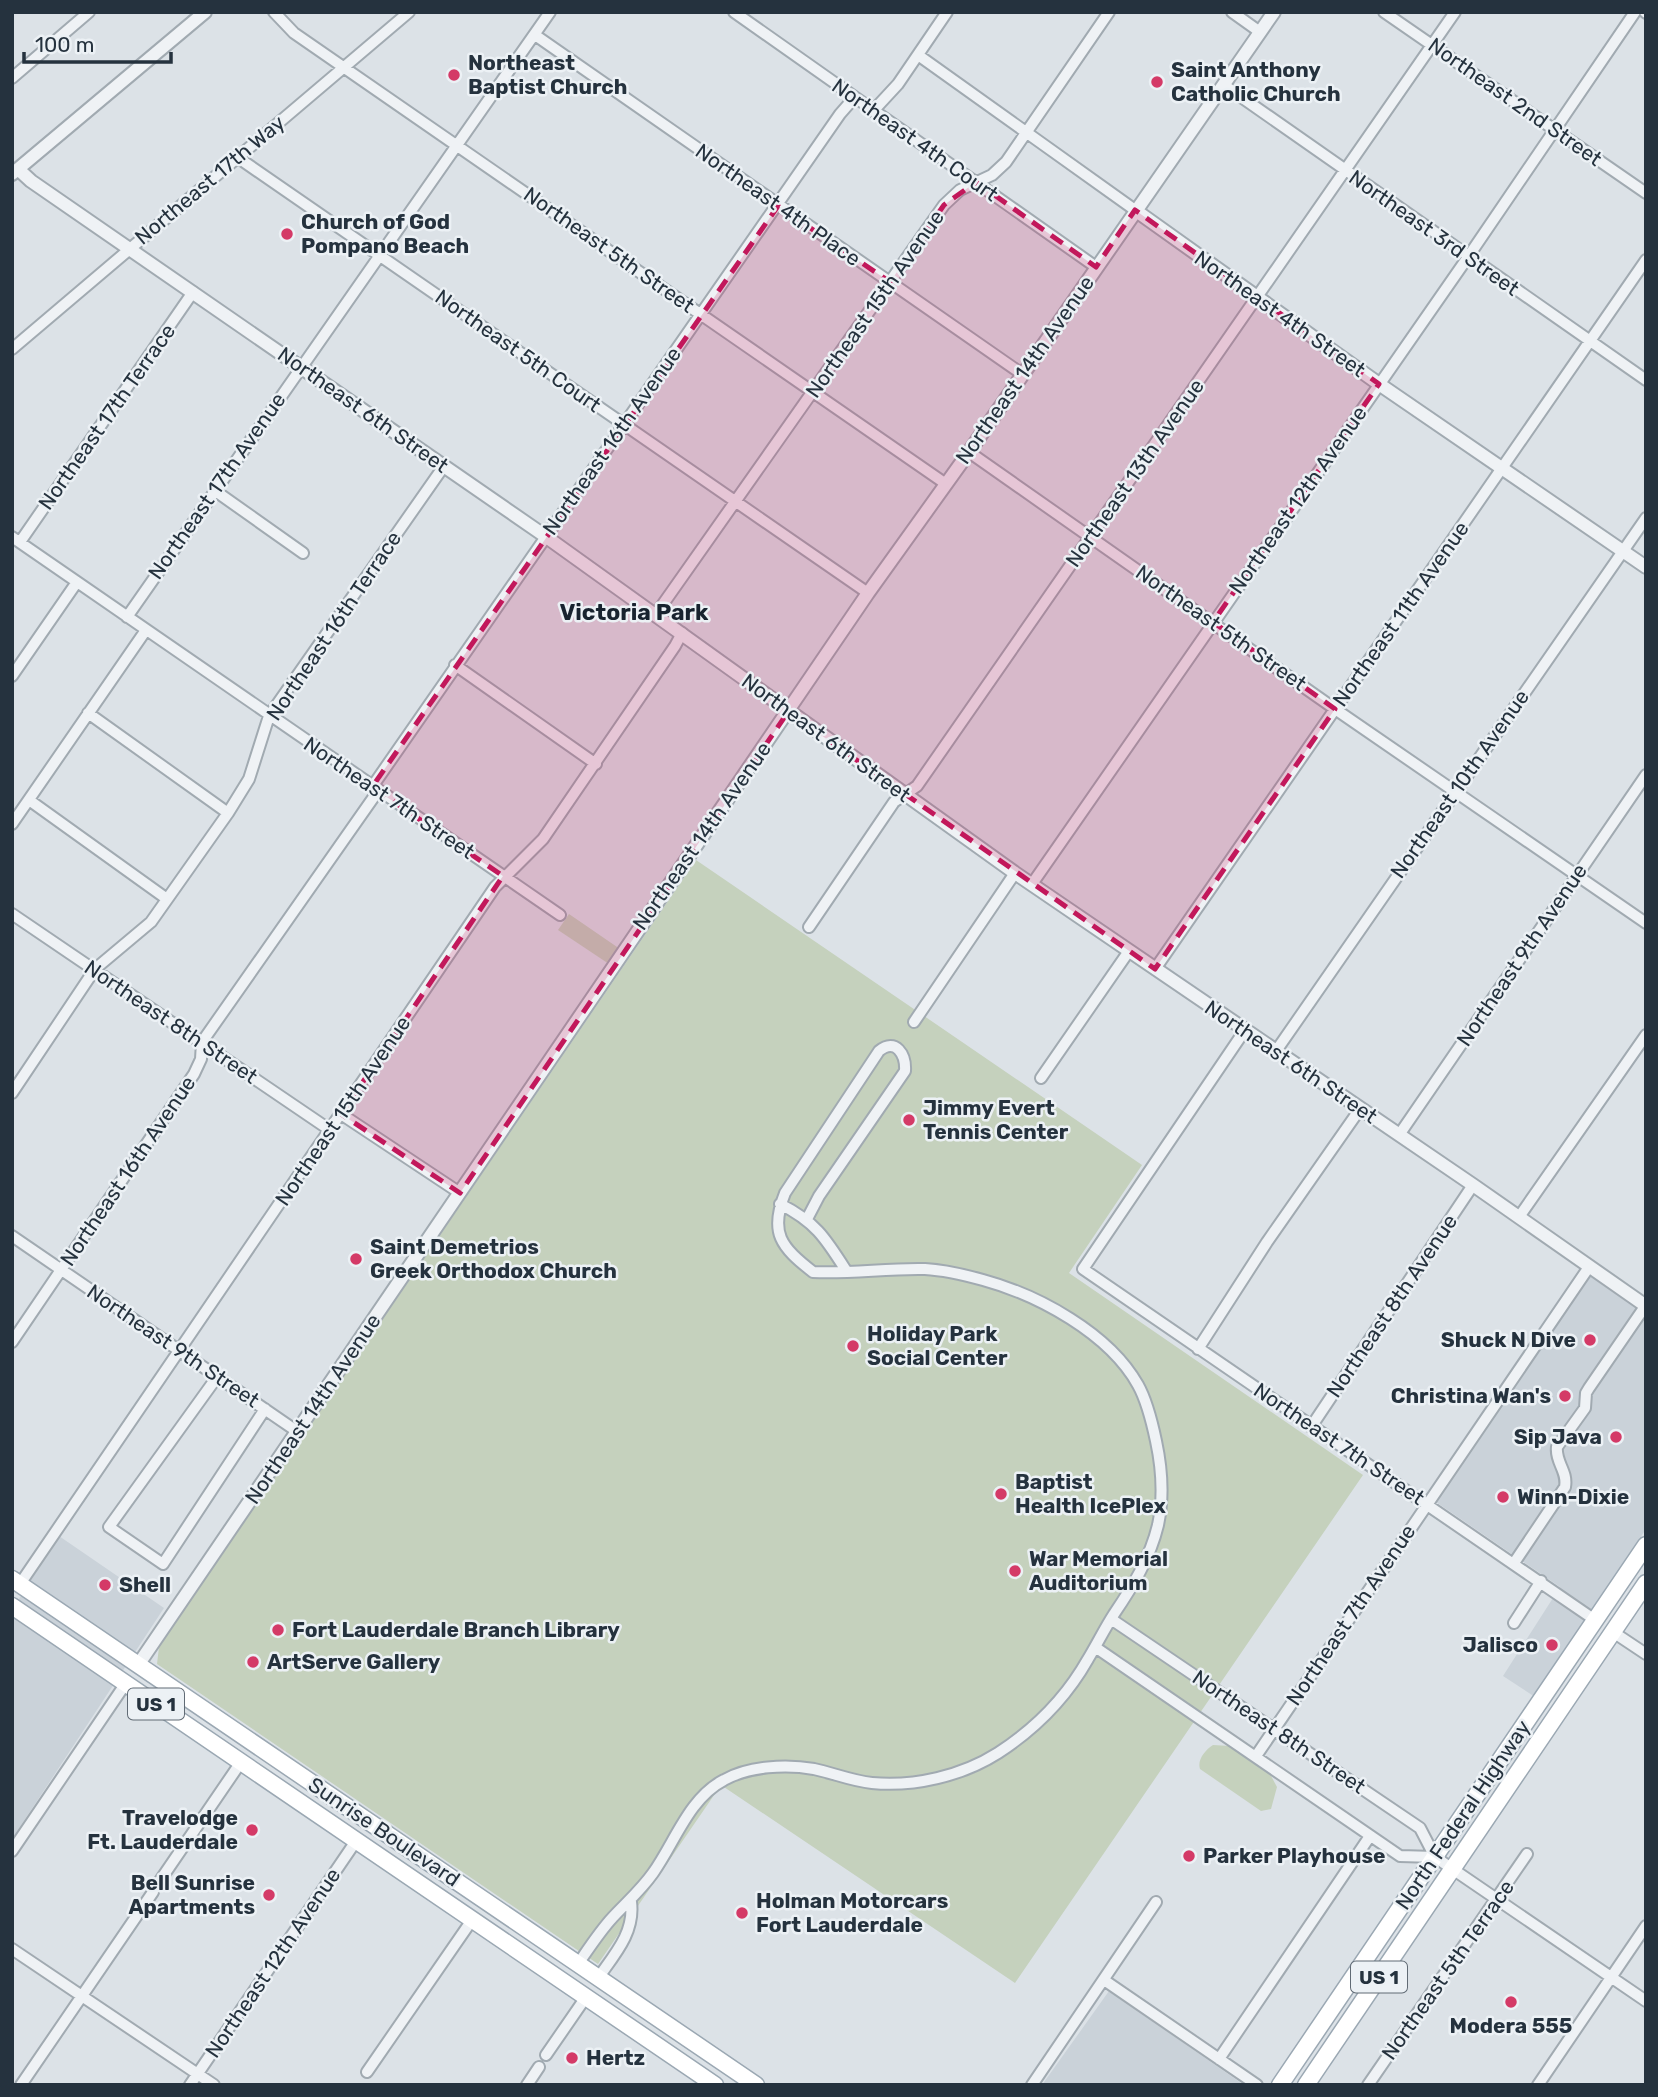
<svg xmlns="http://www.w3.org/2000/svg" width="1658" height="2097" font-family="Rubik,sans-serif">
  <rect width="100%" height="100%" fill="#dce2e7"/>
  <!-- built -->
  <path fill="#cad2d9" d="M1590 1276 1646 1314V1529L1535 1697 1503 1676 1560 1587 1436 1502Z
    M59 1536 164 1608 12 1839V1610Z
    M1109 1991 1244 2085H1042Z"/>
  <!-- green -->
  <path fill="#c5d1bd" d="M696 860 1142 1165 1069 1273 1363 1475 1015 1983 721 1785 598 1964 157 1664 159 1647Z
    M569 914 620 949 609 964 558 930Z
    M1213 1745 1230 1746 1270 1774 1277 1787 1271 1809 1261 1811 1200 1769C1197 1760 1205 1750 1213 1745Z"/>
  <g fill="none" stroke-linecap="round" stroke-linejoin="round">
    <!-- minor casing -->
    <g stroke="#a1aab1" stroke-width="14">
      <path id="minor" d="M274 12 294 33 946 484
        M734 12 1096 267
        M1232 12 1260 32
        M1384 12 1646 193
        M1645 12 1646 13
        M535 35 1022 374
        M918 55 1135 210
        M12 78 89 12
        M1224 85 1646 380
        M873 111 898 84 947 12
        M237 157 868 593
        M12 349 409 12
        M969 452 1335 709 1646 923
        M214 490 303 553
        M12 537 560 915
        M20 542 193 292
        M656 614 944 205 960 190 992 175 1006 162 1109 12
        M127 617 550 12
        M455 665 596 764
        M12 676 77 582
        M88 713 228 813
        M372 787 840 114 854 98
        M29 800 167 899
        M12 824 146 630
        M1032 884 1468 257 1635 12
        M12 914 330 1130
        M809 927 894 802 917 786 1455 12
        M1155 969 1646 260
        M914 1022 1015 873
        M1245 1030 1083 1269 1595 1620
        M1276 1051 1646 518
        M1041 1078 1129 951
        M12 1093 95 969 151 922 228 813 249 779 269 716 444 466
        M341 1114 460 1193
        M1399 1135 1646 775
        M780 1204C816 1222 826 1239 847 1272
        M1519 1217 1646 1035
        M12 1236 298 1432
        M12 1342 194 1074 201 1059 202 1042 378 791
        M1198 1349 1267 1242 1360 1109
        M217 1377 109 1527 163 1564 265 1409
        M1311 1427 1473 1185
        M1514 1563 1565 1487C1568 1471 1555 1462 1557 1447L1585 1408 1586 1393 1589 1388 1646 1305
        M20 1584 495 887 543 839 675 646 682 633
        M1111 1619 1420 1828 1435 1857 1646 2001
        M1514 1623 1541 1581
        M1613 1632 1646 1654
        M1095 1647 1400 1856 1435 1857
        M1256 1756 1589 1267
        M12 1851 126 1683
        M157 1885 241 1762
        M12 1949 214 2085
        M578 1964C589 1948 600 1931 613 1917 627 1902 641 1890 653 1873 675 1842 689 1798 724 1780 749 1766 786 1764 814 1769 833 1773 852 1781 872 1783 914 1787 962 1776 998 1753 1035 1729 1066 1698 1088 1659 1097 1644 1105 1628 1114 1614 1133 1586 1150 1558 1158 1525 1164 1497 1162 1469 1156 1441 1152 1422 1147 1401 1138 1385 1109 1333 1038 1295 983 1280 965 1275 943 1270 925 1269 887 1268 850 1274 813 1272 781 1247 769 1233 785 1193L879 1051C896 1037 906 1055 905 1071L819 1196 807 1219
        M598 1978C615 1954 635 1932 631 1902
        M1104 1980 1257 2085
        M546 2055 586 1997
        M1219 2059 1370 1836
        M367 2072 472 1920
        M21 2085 153 1892
        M190 2085 356 1841
        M527 2085 539 2067
        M1032 2085 1156 1902
        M1368 2085 1527 1854
        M1538 2085 1646 1926"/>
    </g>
    <!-- tertiary casing -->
    <g stroke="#a1aab1" stroke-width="16">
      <path id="tertiary" d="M18 169 31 181 545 536 1015 873 1473 1185 1646 1306
        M12 174 205 12
        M1135 210 1379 384 1646 567
        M138 1665 868 593 969 452 1274 12"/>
    </g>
    <!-- primary casing -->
    <g stroke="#9ba8b3" stroke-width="19">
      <path id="primary" d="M12 1579 756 2085
        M12 1606 715 2085
        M1280 2085 1646 1545
        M1306 2085 1646 1583"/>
    </g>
    <!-- minor -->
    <use href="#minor" stroke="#eff2f5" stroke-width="10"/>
    <!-- tertiary -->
    <use href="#tertiary" stroke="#eff2f5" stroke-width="12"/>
    <!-- primary -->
    <use href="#primary" stroke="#fff" stroke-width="16"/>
  </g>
  <!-- marked area -->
  <path fill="#c2185b" fill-opacity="0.2" stroke="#c2185b" stroke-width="5" stroke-dasharray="14 9" stroke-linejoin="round" d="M976 182 1096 267 1135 210 1379 384 1213 622 1335 709 1155 969 788 712 460 1193 341 1114 503 876 372 787 778 206 890 282 944 205Z"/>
  <!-- markers -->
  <g fill="#d43a67" stroke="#ecf1f5" stroke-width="2.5">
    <circle cx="454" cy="75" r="7"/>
    <circle cx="1157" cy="82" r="7"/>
    <circle cx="287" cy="234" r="7"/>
    <circle cx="909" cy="1120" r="7"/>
    <circle cx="356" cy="1259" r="7"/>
    <circle cx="1590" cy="1340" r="7"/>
    <circle cx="853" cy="1346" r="7"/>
    <circle cx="1565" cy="1396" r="7"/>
    <circle cx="1616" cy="1437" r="7"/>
    <circle cx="1001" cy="1494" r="7"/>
    <circle cx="1503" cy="1497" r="7"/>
    <circle cx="1015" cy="1571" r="7"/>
    <circle cx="105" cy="1585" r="7"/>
    <circle cx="278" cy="1630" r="7"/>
    <circle cx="1552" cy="1645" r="7"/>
    <circle cx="253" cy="1662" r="7"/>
    <circle cx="252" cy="1830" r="7"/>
    <circle cx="1189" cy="1856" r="7"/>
    <circle cx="269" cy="1895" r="7"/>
    <circle cx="742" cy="1913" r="7"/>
    <circle cx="1511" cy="2002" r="7"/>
    <circle cx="572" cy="2058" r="7"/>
  </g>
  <g text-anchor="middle" stroke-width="5" stroke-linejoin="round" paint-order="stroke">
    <!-- shield labels -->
    <g fill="#ecf1f5" stroke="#616b75" stroke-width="2">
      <rect x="128" y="1688.5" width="56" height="31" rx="5"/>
      <rect x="1351" y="1961.5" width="56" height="31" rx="5"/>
    </g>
    <g font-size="19" font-weight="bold" fill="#25323e">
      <text x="156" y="1711">US 1</text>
      <text x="1379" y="1984">US 1</text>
    </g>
    <!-- poi labels -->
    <g font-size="21" font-weight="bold" fill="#25323e" stroke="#ecf1f5" text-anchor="start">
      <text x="468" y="70">Northeast<tspan x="468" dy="24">Baptist Church</tspan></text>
      <text x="1171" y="77">Saint Anthony<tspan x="1171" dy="24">Catholic Church</tspan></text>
      <text x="301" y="229">Church of God<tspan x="301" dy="24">Pompano Beach</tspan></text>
      <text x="923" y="1115">Jimmy Evert<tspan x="923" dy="24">Tennis Center</tspan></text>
      <text x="370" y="1254">Saint Demetrios<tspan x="370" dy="24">Greek Orthodox Church</tspan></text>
      <text x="867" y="1341">Holiday Park<tspan x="867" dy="24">Social Center</tspan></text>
      <text x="1576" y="1347" text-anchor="end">Shuck N Dive</text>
      <text x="1551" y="1403" text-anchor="end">Christina Wan's</text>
      <text x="1602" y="1444" text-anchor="end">Sip Java</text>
      <text x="1015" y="1489">Baptist<tspan x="1015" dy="24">Health IcePlex</tspan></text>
      <text x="1517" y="1504">Winn-Dixie</text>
      <text x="1029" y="1566">War Memorial<tspan x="1029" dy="24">Auditorium</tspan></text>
      <text x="119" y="1592">Shell</text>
      <text x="292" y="1637">Fort Lauderdale Branch Library</text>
      <text x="1538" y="1652" text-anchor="end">Jalisco</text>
      <text x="267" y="1669">ArtServe Gallery</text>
      <text x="238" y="1825" text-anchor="end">Travelodge<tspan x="238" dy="24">Ft. Lauderdale</tspan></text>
      <text x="1203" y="1863">Parker Playhouse</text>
      <text x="255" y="1890" text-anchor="end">Bell Sunrise<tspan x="255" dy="24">Apartments</tspan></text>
      <text x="756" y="1908">Holman Motorcars<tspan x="756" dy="24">Fort Lauderdale</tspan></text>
      <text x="1511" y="2033" text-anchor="middle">Modera 555</text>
      <text x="586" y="2065">Hertz</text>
    </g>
    <!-- street labels -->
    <g font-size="21" fill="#25323e" stroke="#ecf1f5">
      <text transform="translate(1515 102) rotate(35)" y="7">Northeast 2nd Street</text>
      <text transform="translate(915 140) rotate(35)" y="7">Northeast 4th Court</text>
      <text transform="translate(210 180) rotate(-40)" y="7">Northeast 17th Way</text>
      <text transform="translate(778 205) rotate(35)" y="7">Northeast 4th Place</text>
      <text transform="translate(1434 233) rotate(35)" y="7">Northeast 3rd Street</text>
      <text transform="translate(609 250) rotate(35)" y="7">Northeast 5th Street</text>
      <text transform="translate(875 304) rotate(-55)" y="7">Northeast 15th Avenue</text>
      <text transform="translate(1280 314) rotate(35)" y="7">Northeast 4th Street</text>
      <text transform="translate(518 351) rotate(35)" y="7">Northeast 5th Court</text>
      <text transform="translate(1025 370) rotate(-55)" y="7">Northeast 14th Avenue</text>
      <text transform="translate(363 410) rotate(35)" y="7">Northeast 6th Street</text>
      <text transform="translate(107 417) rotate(-55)" y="7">Northeast 17th Terrace</text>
      <text transform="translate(612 441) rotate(-55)" y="7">Northeast 16th Avenue</text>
      <text transform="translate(1135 473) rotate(-55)" y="7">Northeast 13th Avenue</text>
      <text transform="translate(217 486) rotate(-55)" y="7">Northeast 17th Avenue</text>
      <text transform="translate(1298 500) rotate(-55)" y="7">Northeast 12th Avenue</text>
      <text transform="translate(1401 614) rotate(-55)" y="7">Northeast 11th Avenue</text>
      <text transform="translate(334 626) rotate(-56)" y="7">Northeast 16th Terrace</text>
      <text transform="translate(1221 628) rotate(35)" y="7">Northeast 5th Street</text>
      <text transform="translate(826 738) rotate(36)" y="7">Northeast 6th Street</text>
      <text transform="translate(1460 784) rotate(-55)" y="7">Northeast 10th Avenue</text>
      <text transform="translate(389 798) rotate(34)" y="7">Northeast 7th Street</text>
      <text transform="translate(702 836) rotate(-55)" y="7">Northeast 14th Avenue</text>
      <text transform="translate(1522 955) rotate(-56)" y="7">Northeast 9th Avenue</text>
      <text transform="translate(171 1022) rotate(34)" y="7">Northeast 8th Street</text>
      <text transform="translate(1291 1062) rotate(34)" y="7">Northeast 6th Street</text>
      <text transform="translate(343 1111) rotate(-56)" y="7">Northeast 15th Avenue</text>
      <text transform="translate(128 1171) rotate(-56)" y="7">Northeast 16th Avenue</text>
      <text transform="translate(1392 1306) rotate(-56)" y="7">Northeast 8th Avenue</text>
      <text transform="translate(173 1346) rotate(34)" y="7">Northeast 9th Street</text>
      <text transform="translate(313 1409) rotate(-56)" y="7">Northeast 14th Avenue</text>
      <text transform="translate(1339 1444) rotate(34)" y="7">Northeast 7th Street</text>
      <text transform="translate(1351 1615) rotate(-56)" y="7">Northeast 7th Avenue</text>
      <text transform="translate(1279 1732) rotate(34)" y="7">Northeast 8th Street</text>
      <text transform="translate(1463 1815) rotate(-56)" y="7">North Federal Highway</text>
      <text transform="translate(384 1832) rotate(34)" y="7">Sunrise Boulevard</text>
      <text transform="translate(273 1963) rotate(-56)" y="7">Northeast 12th Avenue</text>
      <text transform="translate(1448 1970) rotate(-55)" y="7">Northeast 5th Terrace</text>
    </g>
    <!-- neighbourhood labels -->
    <g font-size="23" font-weight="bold" fill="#18232f" stroke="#ecf1f5">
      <text x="634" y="620">Victoria Park</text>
    </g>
  </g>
  <!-- border -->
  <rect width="1658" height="2097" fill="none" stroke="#25323e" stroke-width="28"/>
  <!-- scale -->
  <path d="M24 52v10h147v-10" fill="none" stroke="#25323e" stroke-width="3.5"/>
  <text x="35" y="52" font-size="21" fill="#25323e" stroke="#ecf1f5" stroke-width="5" paint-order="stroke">100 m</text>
</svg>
